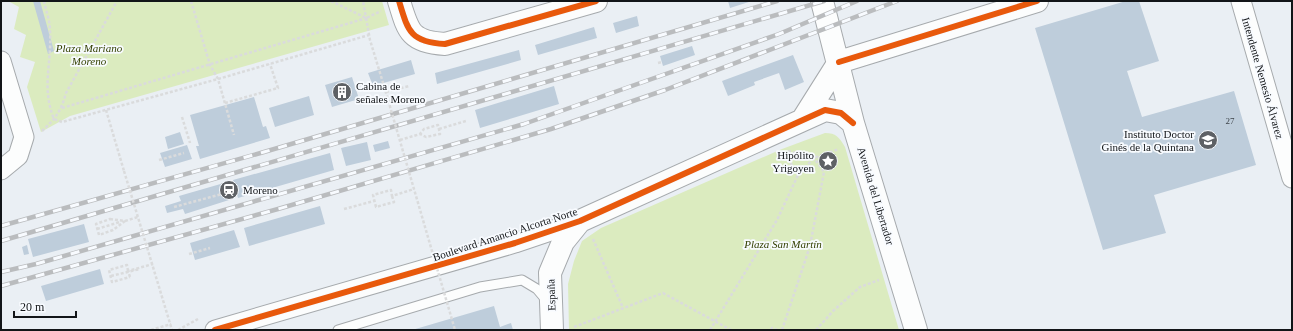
<svg xmlns="http://www.w3.org/2000/svg" width="1293" height="331" font-family="'Times New Roman',serif">
  <rect width="100%" height="100%" fill="#eaeff4"/>
  <!-- green -->
  <path fill="#dbebbf" d="M8 1H382L389 25 70 116 41 132 27 87 35 62 20 57 26 35 14 29 19 7Z
    M825 133C836 133 839 137 845 147L899 330H569L568 284 574 261 582 241 601 228 782 149Z"/>
  <!-- building -->
  <path fill="#becddb" d="M33 1H40L54 51 48 54Z
    M728 1H752L730 8Z
    M1126 1H1139L1159 61 1127 71 1142 117 1234 91 1256 165 1154 195 1166 233 1103 250 1035 28Z
    M637 16 639 26 616 33 613 23Z
    M594 27 597 38 538 55 535 45Z
    M692 46 695 55 663 66 660 56Z
    M519 50 521 60 437 84 435 73Z
    M793 55 804 82 785 90 779 73 754 82 755 85 728 96 722 81Z
    M411 60 415 74 373 86 368 73Z
    M352 77 359 99 332 107 325 85Z
    M554 86 559 104 480 128 475 110Z
    M309 96 314 115 275 127 269 108Z
    M254 97 263 127 266 126 270 138 200 159 196 146H199L190 115Z
    M180 132 184 144 168 149 165 137Z
    M388 141 390 148 375 152 373 145Z
    M367 142 371 160 346 166 341 148Z
    M187 145 192 159 165 167 160 153Z
    M330 153 334 170 238 198 233 180Z
    M224 183 229 200 185 214 183 209 167 213 165 206 181 201 179 196Z
    M320 206 325 224 249 246 244 228Z
    M84 224 89 242 33 257 28 239Z
    M234 230 240 247 195 260 190 243Z
    M27 245 29 254 24 255 22 247Z
    M100 269 104 284 46 301 41 286Z
    M494 306 500 327 511 323 513 330H412Z"/>
  <g fill="none" stroke-linecap="round" stroke-linejoin="round">
    <!-- service casing -->
    <g stroke="#a6aaad" stroke-width="11">
      <path id="service" d="M338 330 480 287 522 280 537 289 548 302"/>
    </g>
    <!-- minor casing -->
    <g stroke="#a6aaad" stroke-width="21">
      <path id="minor" d="M1241 1 1292 178
        M1 61 24 137 18 156 1 170
        M215 330 515 243 580 221"/>
    </g>
    <!-- tertiary casing -->
    <g stroke="#a6aaad" stroke-width="24">
      <path id="tertiary" d="M399 1C408 31 410 42 445 44L596 1
        M822 1 853 123 916 330
        M839 62 1037 1
        M803 119 839 62
        M552 330 550 273 563 242 580 221 825 110 841 113 853 123"/>
    </g>
    <!-- path -->
    <path stroke="#dadbdc" stroke-width="2.5" stroke-dasharray="3 2" stroke-linecap="butt" d="M44 1C46 11 50 21 50 31 52 64 41 87 54 119L62 122 218 79 369 35
      M191 1 210 65 218 79 234 135
      M331 1 366 18 381 11
      M366 18 370 40 384 86
      M658 63 662 62
      M386 92 409 86
      M225 103 278 88 270 64
      M62 108 350 23 366 18 363 1
      M106 110 124 171
      M182 117 190 143
      M439 129 466 121
      M42 131C56 118 61 111 66 93L117 1
      M400 140 420 134 426 137 440 134 438 125 424 129 420 134
      M159 160 184 153
      M798 175 814 158 839 149
      M392 196 394 202 376 207 373 195 391 190 392 196 414 189
      M174 207 222 194
      M344 209 374 201
      M110 219 125 221 113 230 99 235 96 224Z
      M125 221 138 217
      M97 229 120 222
      M593 239 623 308
      M189 254 210 248
      M128 271 127 265 109 270 112 282 130 277
      M111 276 140 269
      M574 327 663 293 731 330
      M151 330 171 324
      M178 330 198 319
      M710 330 777 220 798 175 784 152
      M771 330 772 328 777 330
      M782 330 810 246 824 172 814 158 788 151
      M816 330 833 311 860 287 879 280"/>
    <!-- service -->
    <use href="#service" stroke="#fcfdfd" stroke-width="9"/>
    <!-- minor -->
    <use href="#minor" stroke="#fcfdfd" stroke-width="19"/>
    <!-- tertiary -->
    <use href="#tertiary" stroke="#fcfdfd" stroke-width="22"/>
    <!-- rail casing -->
    <g stroke="#babcbe" stroke-width="4.5">
      <path id="rail" d="M1 226 264 152 777 1
        M1 241 824 1
        M1 272 36 264 524 124 779 34 857 1
        M1 286 278 209 551 129 665 90 897 1"/>
    </g>
    <!-- rail -->
    <use href="#rail" stroke="#f8fbff" stroke-width="3" stroke-dasharray="9" stroke-linecap="butt"/>
    <!-- path-bridge -->
    <path stroke="#dadbdc" stroke-width="2.5" stroke-dasharray="3 2" stroke-linecap="butt" d="M384 86 455 330
      M124 171 172 330
      M130 277 128 271 153 264"/>
    <!-- cycleway casing -->
    <g stroke="#f8fbff" stroke-width="8">
      <path id="cycleway" d="M399 1C408 31 410 42 445 44L596 1
        M839 62 1037 1
        M215 330 515 243 580 221 825 110 841 113 853 123"/>
    </g>
    <!-- cycleway -->
    <use href="#cycleway" stroke="#e8590c" stroke-width="6"/>
  </g>
  <!-- icons -->
  <defs>
    <g id="building-disc" transform="scale(1)"><circle r="9.5" fill="#5e6165" stroke="#f8fbff"/><path d="M-4-6H4V6H1V3H-1V6H-4ZM-2.5-4.3h1.7v1.8h-1.7ZM.8-4.3h1.7v1.8H.8ZM-2.5-1h1.7V.8h-1.7ZM.8-1h1.7V.8H.8Z" fill="#fff"/></g>
    <g id="university-disc" transform="scale(1)"><circle r="9.5" fill="#5e6165" stroke="#f8fbff"/><path d="M0-5L7-2L0 1L-7-2ZM-4 1L0 2.5L4 1V4Q0 6-4 4Z" fill="#fff"/></g>
    <g id="sight-disc" transform="scale(1)"><circle r="9.5" fill="#5e6165" stroke="#f8fbff"/><path d="M0-6L1.8-2.2L6-1.7L2.9 1.2L3.7 5.4L0 3.3L-3.7 5.4L-2.9 1.2L-6-1.7L-1.8-2.2Z" fill="#fff"/></g>
    <g id="station-disc" transform="scale(1)"><circle r="9.5" fill="#5e6165" stroke="#f8fbff"/><path d="M-3-6H3Q5-6 5-4V2Q5 4 3 4L4.5 6H3L1.5 4h-3L-3 6H-4.5L-3 4Q-5 4-5 2V-4Q-5-6-3-6ZM-3.5-4v3h7v-3ZM-3.5 1v1.5H-2V1ZM2 1v1.5H3.5V1Z" fill="#fff"/></g>
  </defs>
  <g fill-rule="evenodd">
    <use href="#building-disc" x="342" y="92"/>
    <use href="#university-disc" x="1208" y="140"/>
    <use href="#sight-disc" x="828" y="161"/>
    <use href="#station-disc" x="229" y="190"/>
  </g>
  <g text-anchor="middle" stroke-width="3.5" stroke-linejoin="round" paint-order="stroke">
    <!-- number labels -->
    <g font-size="9" fill="#3d4349">
      <text x="1230" y="124">27</text>
    </g>
    <!-- park labels -->
    <g font-size="11" font-style="italic" fill="#334000" stroke="#f8fbff">
      <text x="89" y="52">Plaza Mariano<tspan x="89" dy="13">Moreno</tspan></text>
      <text x="783" y="248">Plaza San Martín</text>
    </g>
    <!-- street labels -->
    <g font-size="11" fill="#121518" stroke="#f8fbff">
      <text transform="translate(1263 78) rotate(74)" y="4">Intendente Nemesio Álvarez</text>
      <text transform="translate(876 196) rotate(73)" y="4">Avenida del Libertador</text>
      <text transform="translate(505 234) rotate(-18)" y="4">Boulevard Amancio Alcorta Norte</text>
      <text transform="translate(551 295) rotate(-92)" y="4">España</text>
    </g>
    <!-- poi labels -->
    <g font-size="11" fill="#121518" stroke="#f8fbff" text-anchor="start">
      <text x="356" y="90">Cabina de<tspan x="356" dy="13">señales Moreno</tspan></text>
      <text x="1194" y="138" text-anchor="end">Instituto Doctor<tspan x="1194" dy="13">Ginés de la Quintana</tspan></text>
      <text x="814" y="159" text-anchor="end">Hipólito<tspan x="814" dy="13">Yrigoyen</tspan></text>
      <text x="243" y="194">Moreno</text>
    </g>
  </g>
  <!-- border -->
  <rect width="1293" height="331" fill="none" stroke="#121518" stroke-width="4"/>
  <!-- scale -->
  <path d="M14 311v6h62v-6" fill="none" stroke="#121518" stroke-width="2"/>
  <text x="20" y="311" font-size="12" fill="#121518" stroke="#f8fbff" stroke-width="3" paint-order="stroke">20 m</text>
</svg>
